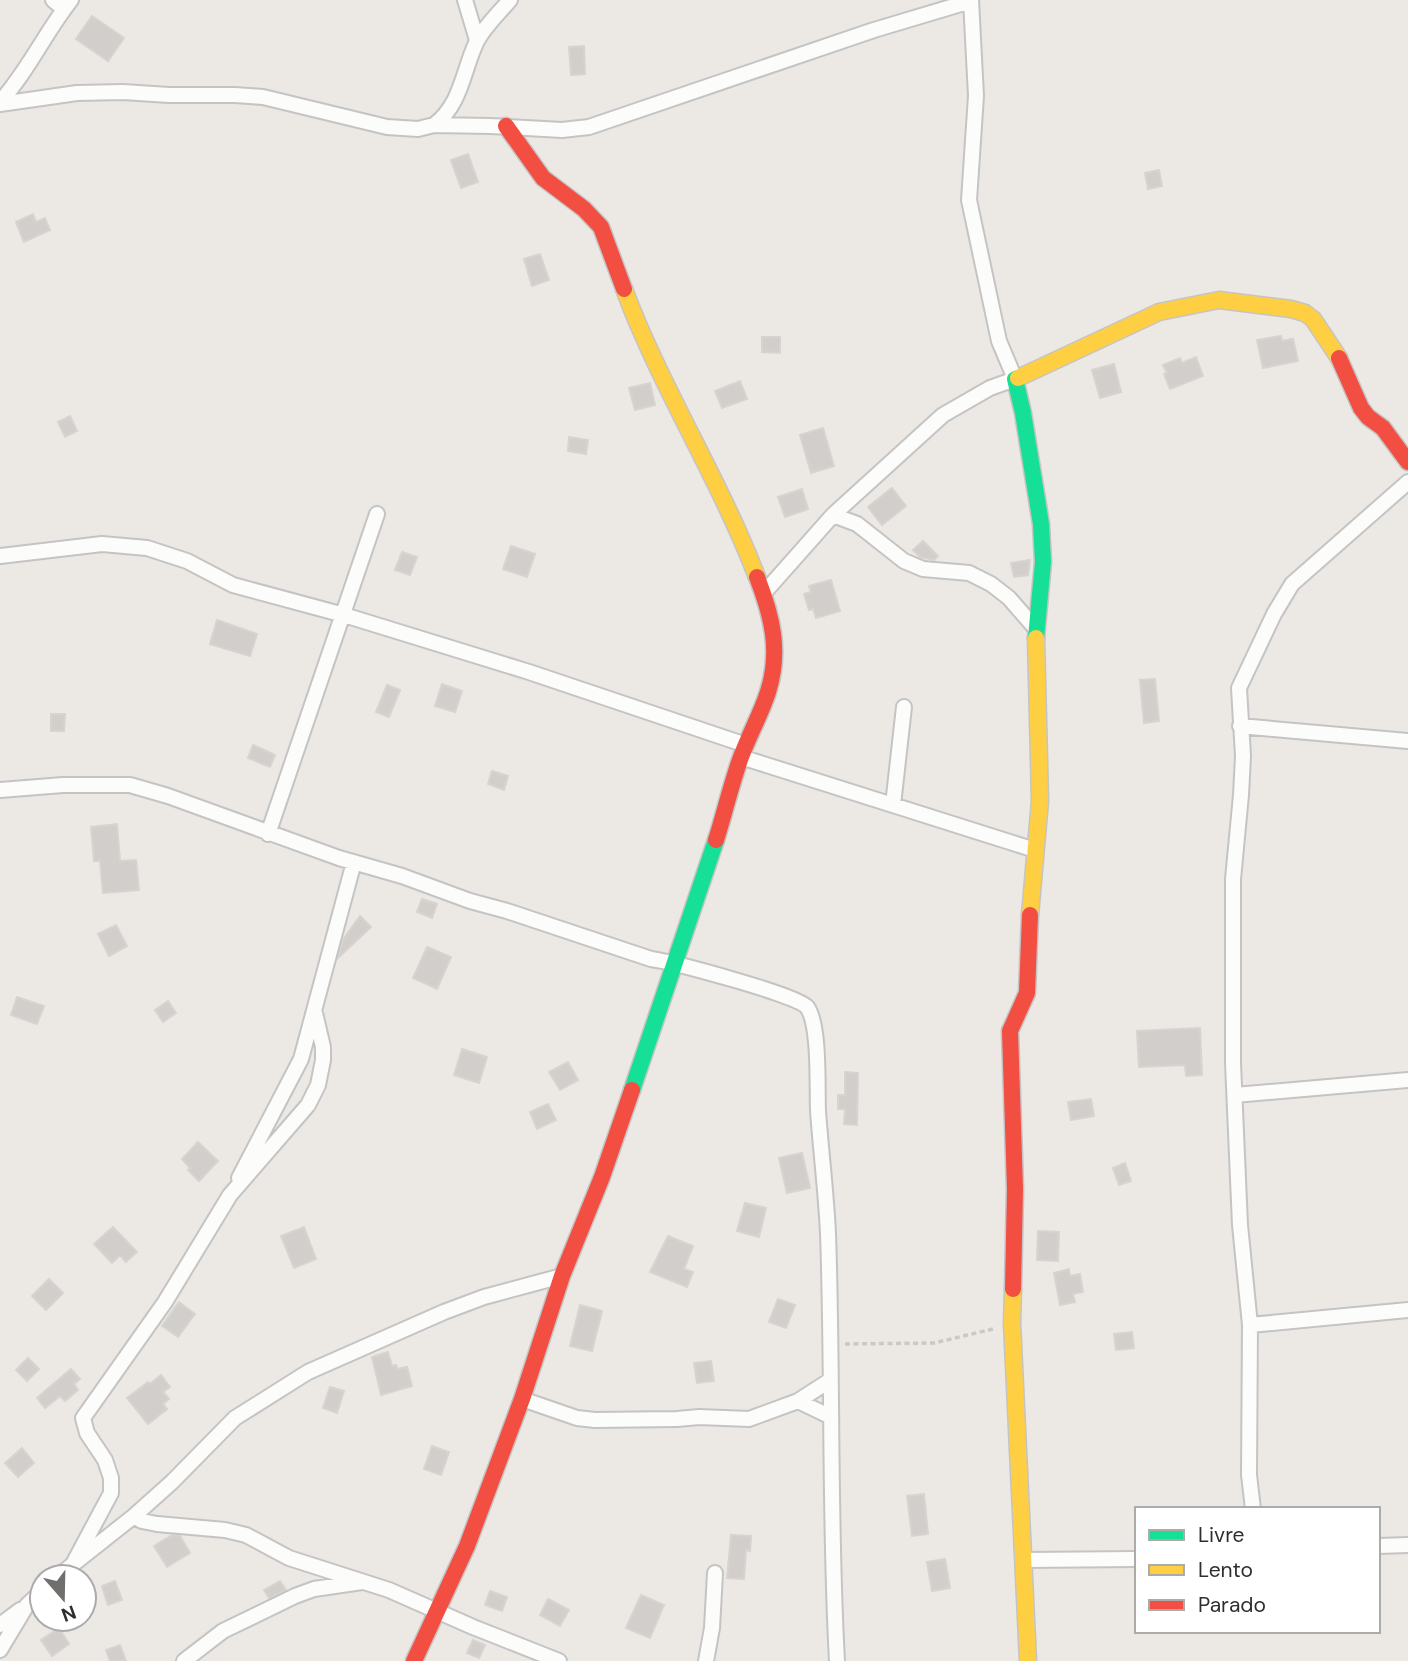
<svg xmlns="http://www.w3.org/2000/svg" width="1408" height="1661" font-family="'DM Sans',sans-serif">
  <rect width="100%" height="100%" fill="#ece8e4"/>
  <!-- building -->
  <path fill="#d1cecb" stroke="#d7d4d0" stroke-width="2" d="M92 16 124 38 108 61 76 39Z
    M584 46 585 74 571 75 569 47Z
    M468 154 478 182 461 188 451 160Z
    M1159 170 1162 186 1148 189 1145 173Z
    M33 214 36 222 45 218 50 230 24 242 16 222Z
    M540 254 549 280 532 286 524 259Z
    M1281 336 1282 341 1293 339 1298 361 1263 368 1257 340Z
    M762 337H780V353L762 352Z
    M1196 357 1203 376 1170 389 1164 374 1167 373 1163 365 1180 358 1182 363Z
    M1114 364 1121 392 1100 398 1092 370Z
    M740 381 747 399 722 408 715 391Z
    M650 383 655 405 635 410 629 388Z
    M70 416 77 431 65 437 58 422Z
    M823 428 834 466 811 473 800 435Z
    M569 437 588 440 586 454 568 451Z
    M892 488 906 506 882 525 868 507Z
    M802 489 808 509 785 517 778 497Z
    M923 541 938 556 934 560 920 557 913 550Z
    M511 546 535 554 527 577 503 569Z
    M402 552 417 557 410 575 395 570Z
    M1030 560 1028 575 1014 577 1011 563Z
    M831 580 840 611 816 618 813 609 809 610 804 594 811 592 809 586Z
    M217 620 257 634 250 656 210 644Z
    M1155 679 1159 721 1144 723 1140 680Z
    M442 684 462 691 455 712 435 706Z
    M387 685 400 690 389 717 376 712Z
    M51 714H65L64 731H51Z
    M253 745 275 755 270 767 248 758Z
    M492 771 508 776 504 790 488 784Z
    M117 824 120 861 136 860 139 890 103 893 100 861H94L91 827Z
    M422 899 437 904 432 918 417 912Z
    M360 916 371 927 338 958 344 938Z
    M116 925 127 946 109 956 98 934Z
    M427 947 451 957 437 989 413 978Z
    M17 997 44 1006 37 1024 11 1015Z
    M168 1001 176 1013 163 1022 155 1010Z
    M1200 1028 1202 1075 1186 1076 1185 1065 1139 1067 1137 1031Z
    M462 1049 487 1057 479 1083 454 1075Z
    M568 1062 578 1080 560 1090 549 1072Z
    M845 1072 858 1073 857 1125 844 1124 845 1109H838V1095H845Z
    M1091 1099 1094 1116 1071 1120 1068 1102Z
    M548 1104 556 1120 537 1129 530 1112Z
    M198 1142 218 1161 199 1181 188 1170 190 1168 182 1159Z
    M802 1153 810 1188 787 1193 779 1158Z
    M1125 1163 1131 1181 1119 1185 1113 1168Z
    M745 1203 766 1208 759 1237 737 1231Z
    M113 1227 137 1252 126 1262 120 1255 112 1263 94 1244Z
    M304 1227 316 1259 294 1268 281 1236Z
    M1038 1231 1059 1232 1058 1261 1037 1260Z
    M668 1236 693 1246 684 1269 693 1272 687 1287 650 1272Z
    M1069 1269 1070 1276 1080 1274 1083 1292 1073 1294 1075 1302 1060 1305 1054 1273Z
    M49 1279 63 1293 46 1310 32 1296Z
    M778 1299 795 1305 786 1328 769 1322Z
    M179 1302 195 1314 178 1337 162 1326Z
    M580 1305 602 1311 592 1351 570 1346Z
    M1132 1332 1134 1348 1116 1350 1114 1334Z
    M388 1352 392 1366 396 1365 397 1369 407 1367 412 1386 381 1395 372 1357Z
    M28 1358 39 1369 27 1381 16 1370Z
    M711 1361 714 1381 697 1383 694 1363Z
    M71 1369 80 1379 74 1384 78 1390 65 1401 60 1396 45 1408 37 1398Z
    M161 1375 170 1387 163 1392 169 1399 163 1404 167 1409 148 1424 127 1398 148 1382 150 1384Z
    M330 1387 344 1391 337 1413 323 1408Z
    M432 1446 449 1452 441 1475 424 1469Z
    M22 1448 34 1463 18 1477 5 1463Z
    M924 1494 928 1534 912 1536 907 1496Z
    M172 1535 180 1536 190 1553 167 1567 154 1546Z
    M731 1535 751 1536 750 1551 746 1550 744 1579 727 1578Z
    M945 1559 950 1588 932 1591 927 1562Z
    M115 1581 122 1600 108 1605 102 1586Z
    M280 1581 286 1590 269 1598 264 1590Z
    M490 1591 507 1597 502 1611 485 1605Z
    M641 1595 664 1605 650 1638 626 1628Z
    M548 1599 569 1610 560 1626 540 1615Z
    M59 1628 69 1644 52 1656 41 1640Z
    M473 1640 485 1645 479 1658 467 1653Z
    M120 1645 126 1661H110L106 1650Z"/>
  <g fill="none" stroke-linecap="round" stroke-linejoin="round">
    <!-- street casing -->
    <g stroke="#c5c4c5" stroke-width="18">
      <path id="street" d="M53 0 64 9
        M465 0 477 40
        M0 102C28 71 45 33 71 0
        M0 104 77 93 123 92 169 95H235L263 97 387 127 418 129 434 125 490 126 562 130 589 127 874 30 971 1
        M434 125C461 105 463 71 476 43 483 28 499 13 510 0
        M833 515 857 524 904 561 923 569 969 573 991 584 1009 598 1036 629
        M0 556 102 544 147 548 187 561 233 585 344 615 529 672 746 745
        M763 594 833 515 943 415 990 388 1015 379 999 341 969 200 976 96 971 0
        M1240 726 1408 741
        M741 757 1035 850
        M0 790 63 785H130L168 796 339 858 402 876 470 901 507 911 651 959C673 962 797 995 807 1007 820 1024 817 1088 818 1111 821 1152 826 1192 828 1233 833 1375 829 1518 837 1661
        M893 805 904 707
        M268 834 377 514
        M1235 1095 1408 1080
        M239 1178 301 1059 354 862
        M1250 1325 1408 1310
        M522 1399 577 1418 595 1420 677 1419 699 1417 749 1419 798 1401 829 1381
        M798 1401 829 1416
        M1253 1509 1249 1475 1250 1325 1240 1225 1233 1063V879L1241 795 1243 756 1239 688 1274 614 1292 584 1408 482
        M134 1516 142 1521 157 1524 225 1530 246 1535 289 1558 389 1590 473 1627 559 1661
        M1378 1546 1408 1545
        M1024 1560 1137 1559
        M73 1564 111 1493V1478L105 1460 87 1433 83 1418 165 1302 230 1195 308 1105 318 1085 323 1060V1047L315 1013
        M57 1577 134 1516 172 1482 235 1418 308 1372 444 1312 484 1297 562 1276
        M0 1625 20 1610
        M0 1650 27 1605 42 1591
        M184 1661 223 1631 295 1596 314 1589 362 1582
        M706 1661 712 1628 715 1573"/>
    </g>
    <!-- fast casing -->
    <g stroke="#c5c4c5" stroke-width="19">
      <path id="fast" d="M1018 378 1015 379 1023 413 1041 524 1043 562 1036 638
        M632 1090 716 840"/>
    </g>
    <!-- slow casing -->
    <g stroke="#c5c4c5" stroke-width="19">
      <path id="slow" d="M624 289C661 388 719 478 757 577
        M1018 378 1159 312 1219 300 1291 309 1305 313 1313 319 1339 358
        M1030 915 1040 801 1036 638
        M1013 1289 1012 1323 1028 1661"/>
    </g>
    <!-- jam casing -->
    <g stroke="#c5c4c5" stroke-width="19">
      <path id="jam" d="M506 126 543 178 584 209 601 227 624 289
        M1339 358 1361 408 1368 417 1383 428 1408 462
        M716 840C725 812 731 784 741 757 749 735 761 714 768 692 781 651 772 616 757 577
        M1013 1289 1015 1189 1010 1031 1027 993 1030 915
        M414 1661 467 1546 522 1399 562 1276 602 1177 632 1090"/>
    </g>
    <!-- path -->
    <path stroke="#c9c9c8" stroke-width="3.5" stroke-dasharray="5 3.5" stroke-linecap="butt" d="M845 1344 934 1343 993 1329"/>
    <!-- street -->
    <use href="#street" stroke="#fcfcfb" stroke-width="14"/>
    <!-- fast -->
    <use href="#fast" stroke="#16e098" stroke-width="16"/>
    <!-- slow -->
    <use href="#slow" stroke="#ffcf43" stroke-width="16"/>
    <!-- jam -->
    <use href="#jam" stroke="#f24e42" stroke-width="16"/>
  </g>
  <!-- legend -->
  <rect x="1135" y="1507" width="245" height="126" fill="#ffffff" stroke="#ababab" stroke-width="2"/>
  <rect x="1149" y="1530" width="35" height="10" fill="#16e098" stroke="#ababab" stroke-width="2"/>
  <text x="1198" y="1542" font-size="21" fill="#2e2e2e">Livre</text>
  <rect x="1149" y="1565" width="35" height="10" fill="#ffcf43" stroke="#ababab" stroke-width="2"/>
  <text x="1198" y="1577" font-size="21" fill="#2e2e2e">Lento</text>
  <rect x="1149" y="1600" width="35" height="10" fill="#f24e42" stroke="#ababab" stroke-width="2"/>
  <text x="1198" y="1612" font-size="21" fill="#2e2e2e">Parado</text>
  <!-- north arrow -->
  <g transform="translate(63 1598) rotate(160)"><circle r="33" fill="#ffffff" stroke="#ababab" stroke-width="2"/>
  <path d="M0-5L12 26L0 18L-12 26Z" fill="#706f6e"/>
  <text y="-10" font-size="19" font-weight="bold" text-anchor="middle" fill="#2e2e2e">N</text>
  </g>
</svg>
